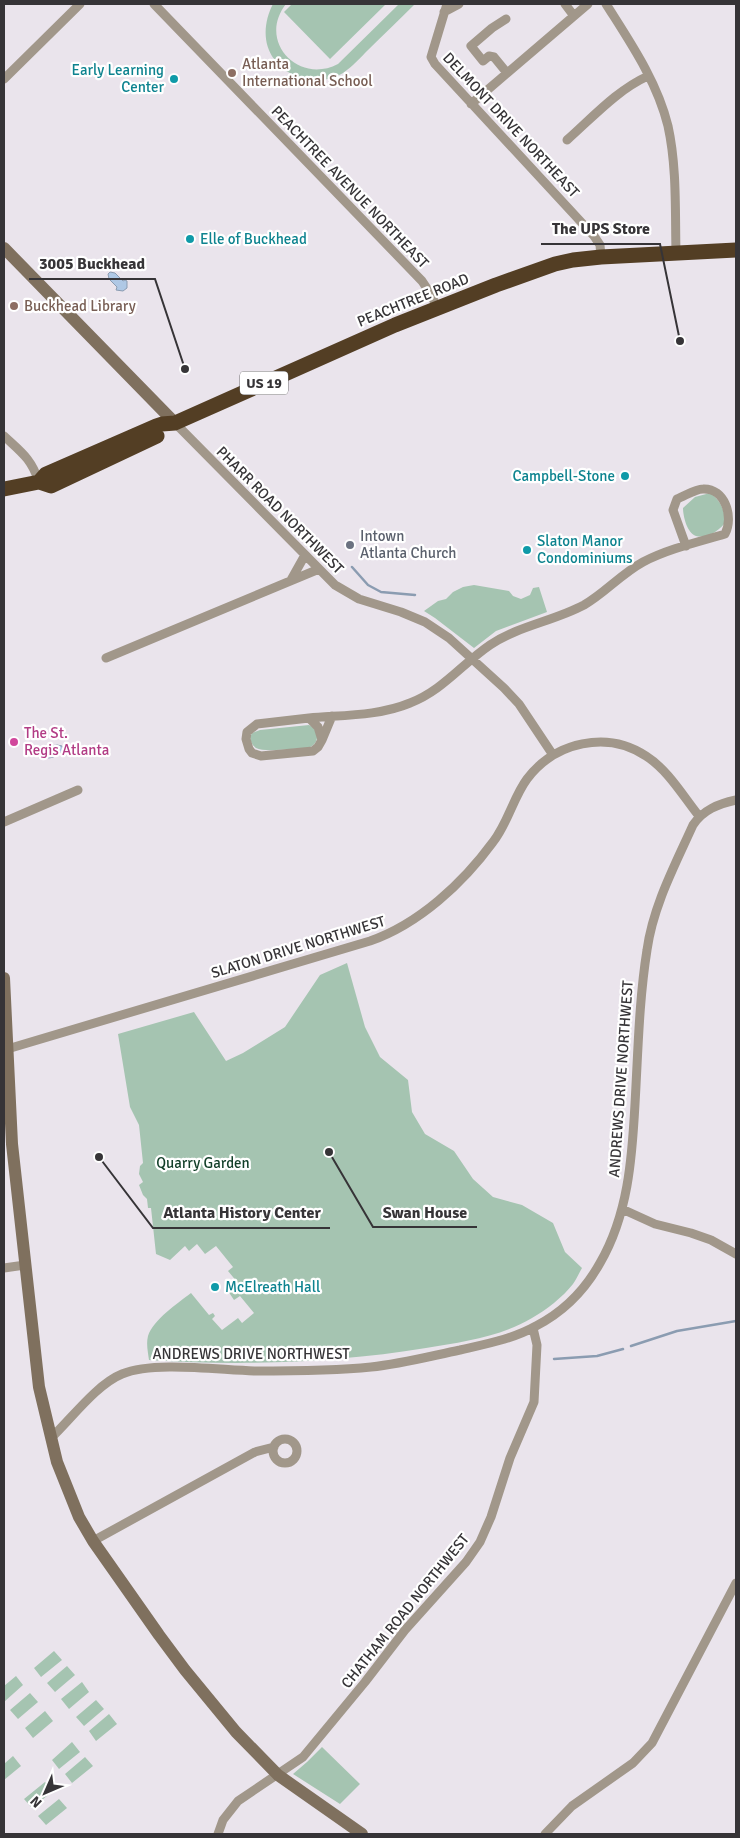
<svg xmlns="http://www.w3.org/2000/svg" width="740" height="1838" font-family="Signika,sans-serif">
  <rect width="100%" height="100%" fill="#eae4ec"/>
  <!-- green -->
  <path fill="#a5c4b1" d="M273 4H286C257 41 298 85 338 64L399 4H415C400 19 384 34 368 50 360 58 352 67 343 73 319 87 290 80 274 59 262 43 264 21 273 4Z
    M292 4H386L330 59 284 12Z
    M710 493C721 501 723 508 726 521 721 530 707 539 696 536 687 533 683 516 683 508L695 497Z
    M474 585 509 591 513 596 521 599 530 595 533 588 539 587 547 612 496 631 474 648 435 618 424 611 438 601 446 599 453 592 463 587Z
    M309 725 316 729C318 738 318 744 308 748 296 748 265 753 256 748 252 745 251 742 250 737L252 733 260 730Z
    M347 963 365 1027 380 1057 408 1080 412 1112 425 1134 454 1151 473 1179 493 1197 522 1205 553 1223 565 1252 582 1268C579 1273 576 1280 573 1284 563 1297 546 1310 532 1318 500 1337 462 1342 426 1348 334 1363 242 1366 149 1360 148 1352 146 1344 148 1336 153 1320 178 1303 191 1293L209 1315 213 1313 215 1316 212 1319 222 1330 238 1318 242 1323 254 1313 240 1296 234 1300 228 1291 238 1283 228 1271 233 1267 216 1246 205 1254 197 1244 189 1251 185 1246 170 1260 156 1254 151 1208H148L147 1199 143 1195 139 1185 143 1182 139 1174 140 1166 143 1163 139 1125 130 1107 118 1034 194 1012 226 1061 243 1053 285 1027 320 975Z
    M54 1651 62 1660 41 1677 34 1668Z
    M67 1666 75 1675 55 1692 47 1683Z
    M16 1676 23 1685 4 1702V1686Z
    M82 1682 89 1692 69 1709 61 1699Z
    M30 1693 38 1702 18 1719 10 1710Z
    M96 1700 104 1709 84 1726 76 1717Z
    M45 1711 53 1721 33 1738 25 1728Z
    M109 1714 117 1724 96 1741 89 1731Z
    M72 1742 80 1752 59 1769 52 1760Z
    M322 1747 360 1784 340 1804 293 1774 307 1762Z
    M13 1756 21 1766 4 1780V1764Z
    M85 1757 93 1766 72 1783 65 1774Z
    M45 1782 53 1791 32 1808 24 1799Z
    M59 1799 67 1808 46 1825 38 1816Z"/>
  <!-- water -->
  <path fill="#afc8e5" stroke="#8b9cb1" d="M110 272 115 273 123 281 125 280 127 281V288L123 291 116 290 117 287 109 279 108 274Z
    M57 745 62 746 63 750C59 754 55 758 47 758L44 751 51 746Z"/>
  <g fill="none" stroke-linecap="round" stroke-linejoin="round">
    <!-- stream -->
    <path stroke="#8b9cb1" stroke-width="2.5" d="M352 567 368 585 381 592 415 595
      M631 1346 677 1331 736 1321
      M554 1359 597 1356 623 1349"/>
    <!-- street -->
    <path stroke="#a1978a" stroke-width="9" d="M154 4 422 281 430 293 437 307
      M447 4 431 57 435 64 594 236 600 245 601 257
      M565 4 574 16
      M606 4C630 42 657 81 668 126 677 167 675 211 676 253
      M444 12 459 4
      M506 19 492 28 471 46 483 61 489 56 494 57 507 73
      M4 79 80 4
      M471 104 588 4
      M567 140C592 118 617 90 648 76
      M175 423 335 585 359 599 401 612 425 622 449 638 504 688 519 704 553 755
      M4 436C21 452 31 458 39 482
      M291 580 305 555
      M106 658 319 569
      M309 718C342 715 379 716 410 703 442 691 462 664 490 645 518 626 554 621 584 605 605 593 621 574 643 562 668 549 698 542 725 534 734 517 725 488 703 489 695 489 685 496 677 499L673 510 686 546
      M309 718 318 727 322 740 318 747 313 751 261 756 252 753 249 749 246 739 247 732 257 724Z
      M322 740 332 716
      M4 822 78 790
      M4 1050 370 941C419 924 463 883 493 842 508 823 513 798 527 779 555 742 607 730 646 756 668 770 683 796 699 816
      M622 1209 655 1224 691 1233 711 1240 736 1254
      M4 1268 25 1265
      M51 1438C71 1419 97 1384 122 1374 154 1361 218 1370 254 1371 293 1371 333 1371 371 1367 401 1364 431 1356 460 1350 486 1344 513 1339 536 1326 563 1312 585 1290 600 1263 628 1215 632 1159 635 1104 638 1052 639 1000 647 950 653 906 675 865 693 825 703 810 718 804 736 800
      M273 1451a12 12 0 1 1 24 0a12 12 0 1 1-24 0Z
      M93 1541 255 1452 274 1447
      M218 1834 223 1820 238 1801 303 1757 365 1682 405 1630 466 1562 480 1542 491 1517 510 1458 534 1402 537 1345 533 1328
      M545 1834 572 1806 633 1763 652 1743 736 1583"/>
    <!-- secondary -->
    <path stroke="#7f705e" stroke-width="12" d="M4 248 175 423
      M4 978 12 1144 39 1387 57 1462 79 1517 93 1541 159 1635 185 1670 236 1732 278 1775 362 1834"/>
    <!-- highway -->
    <path stroke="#533e24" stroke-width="15" d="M39 482 46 474 156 426 162 424 175 423 395 325 496 285 555 264 573 260 601 257 736 250
      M4 489 39 482 51 486 157 436"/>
  </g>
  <!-- markers -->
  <g fill="#8d6e63" stroke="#fff" stroke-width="2">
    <circle cx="232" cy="73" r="5"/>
    <circle cx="14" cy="306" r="5"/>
  </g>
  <g fill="#0f9aa8" stroke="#fff" stroke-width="2">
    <circle cx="174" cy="79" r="5"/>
    <circle cx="190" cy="239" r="5"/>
    <circle cx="625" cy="476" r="5"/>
    <circle cx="527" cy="550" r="5"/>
    <circle cx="215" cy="1287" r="5"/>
  </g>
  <circle fill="#6b7280" stroke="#fff" stroke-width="2" cx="350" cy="545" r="5"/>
  <circle fill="#d1479c" stroke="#fff" stroke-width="2" cx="14" cy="742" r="5"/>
  <g text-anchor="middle" stroke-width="4.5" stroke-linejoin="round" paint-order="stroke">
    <!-- shield labels -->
    <rect fill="#fff" stroke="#727173" stroke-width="1" x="240" y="371.5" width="48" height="23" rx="4"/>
    <g font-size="14" font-weight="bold" fill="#363437">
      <text x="264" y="388">US 19</text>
    </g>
    <!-- education labels -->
    <g font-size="15" fill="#785e54" stroke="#fff" text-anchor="start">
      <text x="242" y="69">Atlanta<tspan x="242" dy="17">International School</tspan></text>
      <text x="24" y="311">Buckhead Library</text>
    </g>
    <!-- culture labels -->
    <g font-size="15" fill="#0d838f" stroke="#fff" text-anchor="start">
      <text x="164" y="75" text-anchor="end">Early Learning<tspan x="164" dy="17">Center</tspan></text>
      <text x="200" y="244">Elle of Buckhead</text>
      <text x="615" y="481" text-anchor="end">Campbell-Stone</text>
      <text x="537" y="546">Slaton Manor<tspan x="537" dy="17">Condominiums</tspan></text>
      <text x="225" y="1292">McElreath Hall</text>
    </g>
    <!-- street labels -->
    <g font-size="15" fill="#363437" stroke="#fff">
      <text transform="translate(511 125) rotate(47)" y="5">DELMONT DRIVE NORTHEAST</text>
      <text transform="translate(350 187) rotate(46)" y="5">PEACHTREE AVENUE NORTHEAST</text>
      <text transform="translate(413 300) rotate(-22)" y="5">PEACHTREE ROAD</text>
      <text transform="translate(280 510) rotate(45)" y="5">PHARR ROAD NORTHWEST</text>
      <text transform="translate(298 947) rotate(-17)" y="5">SLATON DRIVE NORTHWEST</text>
      <text transform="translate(621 1079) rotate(-86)" y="5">ANDREWS DRIVE NORTHWEST</text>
      <text x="251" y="1359">ANDREWS DRIVE NORTHWEST</text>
      <text transform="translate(405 1611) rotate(-51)" y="5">CHATHAM ROAD NORTHWEST</text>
    </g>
    <!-- worship labels -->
    <g font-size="15" fill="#5b616d" stroke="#fff" text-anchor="start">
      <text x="360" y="541">Intown<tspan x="360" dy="17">Atlanta Church</tspan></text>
    </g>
    <!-- hotel labels -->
    <g font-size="15" fill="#b23c85" stroke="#fff" text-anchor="start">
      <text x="24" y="738">The St.<tspan x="24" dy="17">Regis Atlanta</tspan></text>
    </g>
    <!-- park labels -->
    <g font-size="15" fill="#113e28" stroke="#fff">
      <text x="203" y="1168">Quarry Garden</text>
    </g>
  </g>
  <!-- callouts -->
  <path fill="none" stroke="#363437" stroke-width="2" d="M680 341L660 244H541M185 369L155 279H29M329 1152L373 1227H477M99 1157L153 1228H330"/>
  <g fill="#363437" stroke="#fff" stroke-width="2">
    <circle cx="680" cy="341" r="5"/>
    <circle cx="185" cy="369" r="5"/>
    <circle cx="329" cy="1152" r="5"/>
    <circle cx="99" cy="1157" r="5"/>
  </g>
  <g font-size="16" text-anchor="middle" font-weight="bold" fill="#363437" stroke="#fff" stroke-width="4.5" stroke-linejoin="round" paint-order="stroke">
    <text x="601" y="234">The UPS Store</text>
    <text x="92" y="269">3005 Buckhead</text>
    <text x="425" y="1218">Swan House</text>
    <text x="242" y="1218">Atlanta History Center</text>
  </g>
  <!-- border -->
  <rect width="740" height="1838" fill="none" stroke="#363437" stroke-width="10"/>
  <!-- north arrow -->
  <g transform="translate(45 1793) rotate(225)" stroke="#ffffff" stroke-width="4" paint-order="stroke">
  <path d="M0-4L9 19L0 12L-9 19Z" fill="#363437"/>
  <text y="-8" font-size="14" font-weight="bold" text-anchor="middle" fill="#363437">N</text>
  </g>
</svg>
